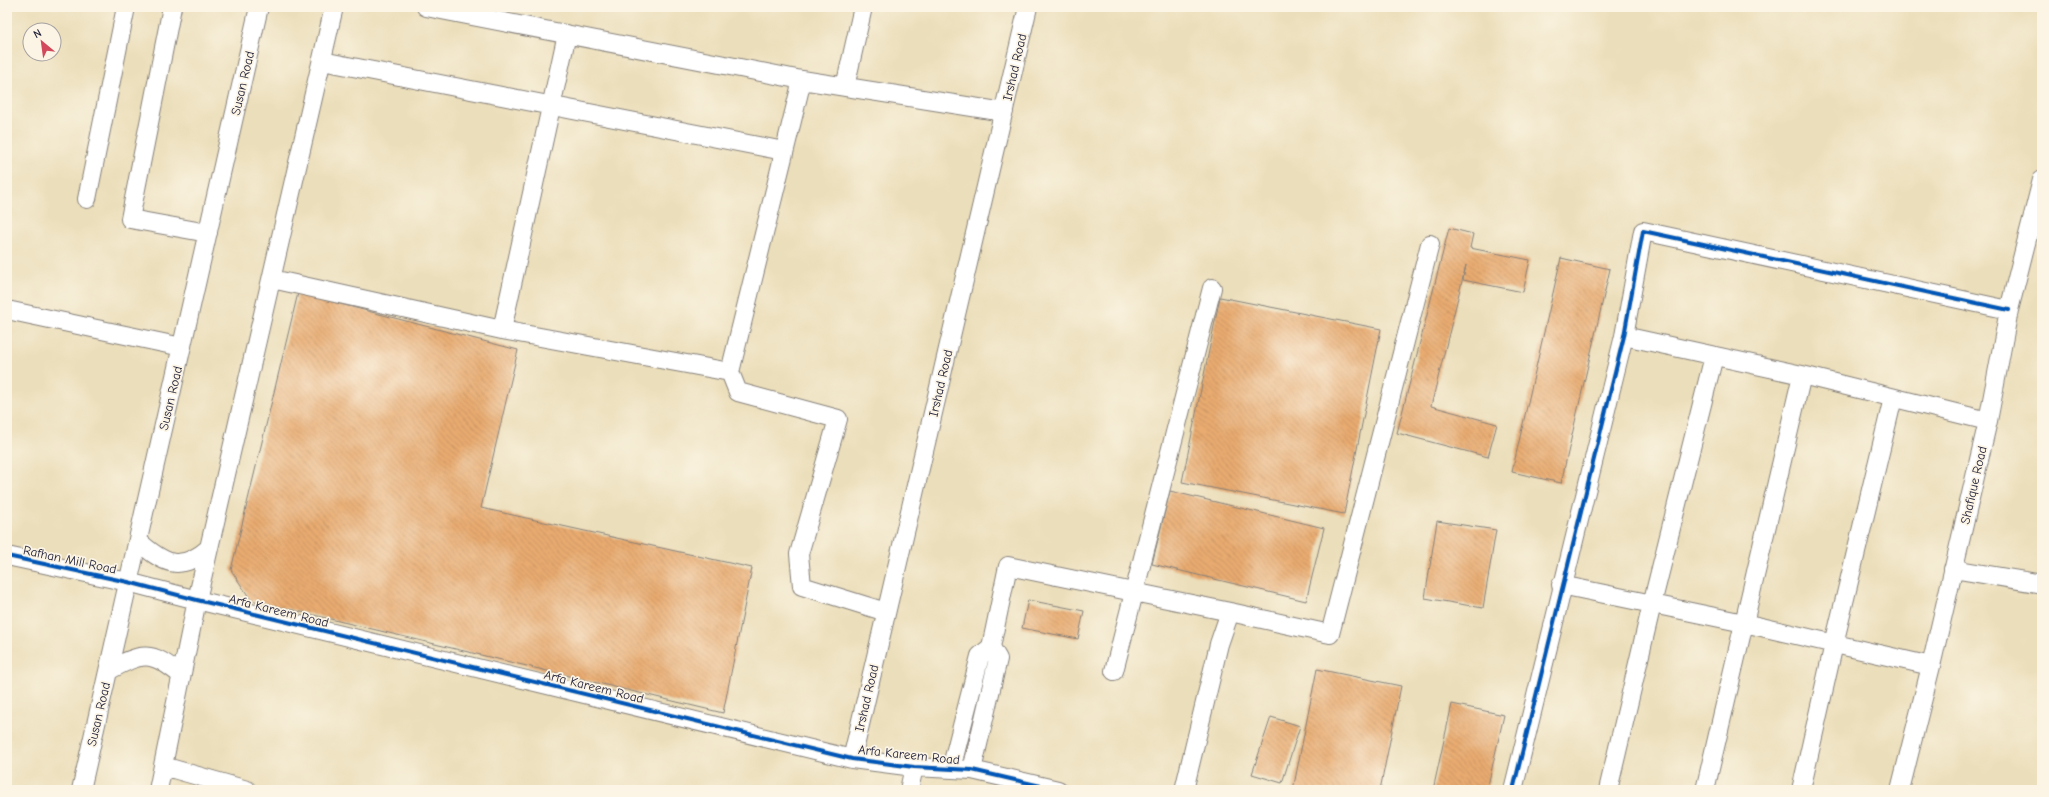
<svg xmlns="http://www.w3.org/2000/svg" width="2049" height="797" font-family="'Comic Neue',sans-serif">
  <defs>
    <pattern id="building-back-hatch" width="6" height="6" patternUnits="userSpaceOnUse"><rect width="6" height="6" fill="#e9ab70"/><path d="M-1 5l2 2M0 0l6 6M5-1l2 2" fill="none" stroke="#bc8b5d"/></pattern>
  </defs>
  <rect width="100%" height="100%" fill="#fcf5e5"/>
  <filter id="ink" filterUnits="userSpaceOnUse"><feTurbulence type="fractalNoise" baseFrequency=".025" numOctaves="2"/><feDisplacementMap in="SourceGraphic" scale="8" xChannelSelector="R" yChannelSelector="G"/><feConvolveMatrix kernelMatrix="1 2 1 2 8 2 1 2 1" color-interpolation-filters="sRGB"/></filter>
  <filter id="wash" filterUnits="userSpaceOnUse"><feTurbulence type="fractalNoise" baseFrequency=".012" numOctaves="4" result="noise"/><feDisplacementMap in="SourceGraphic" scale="16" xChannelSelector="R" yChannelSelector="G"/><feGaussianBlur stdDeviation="0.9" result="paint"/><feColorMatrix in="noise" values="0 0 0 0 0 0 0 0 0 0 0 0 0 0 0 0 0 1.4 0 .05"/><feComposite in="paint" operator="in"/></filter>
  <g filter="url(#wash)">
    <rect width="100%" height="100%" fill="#ebdeba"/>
    <g id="blocks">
      <!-- building -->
      <path fill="url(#building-back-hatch)" d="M1449 228 1473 234 1470 248 1530 260 1523 292 1463 280 1466 265 1431 406 1497 424 1488 457 1397 433Z
        M1561 258 1610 269 1561 483 1512 472Z
        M298 293 518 350 481 508 752 568 723 713 251 600 231 570Z
        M1220 297 1381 329 1344 514 1182 482Z
        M1170 491 1324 528 1306 601 1152 564Z
        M1437 521 1496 530 1483 608 1425 598Z
        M1028 600 1084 611 1078 639 1022 628Z
        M1317 669 1401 686 1380 790H1293Z
        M1452 704 1504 715 1487 790H1433Z
        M1271 717 1300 726 1282 783 1252 774Z"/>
    </g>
  </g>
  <g filter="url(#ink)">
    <use href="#blocks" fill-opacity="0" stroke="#86807a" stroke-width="1"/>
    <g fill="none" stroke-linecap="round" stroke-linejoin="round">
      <!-- minor casing -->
      <g stroke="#86807a" stroke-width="20">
        <path id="minor" d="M172 7 130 219 208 233
          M426 7 802 80 1004 112
          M322 61 784 151
          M802 80 730 372 738 392 838 419 799 554 802 586 886 612
          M845 87 863 7
          M87 199 126 7
          M272 279 502 330 730 372
          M7 310 182 347
          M502 330 567 34
          M1624 336 1802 375 1988 421
          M138 541C164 564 180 573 209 548
          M7 556 128 582 197 600 852 759 914 767 972 770 1058 790
          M1953 569 2042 584
          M1561 585 1744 623 1931 666
          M1230 612 1330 634 1430 244
          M108 671C143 652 150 650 181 675
          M1114 671 1212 288
          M852 759 1028 7
          M163 766 247 790
          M951 769 980 656 991 647 1008 566 1230 612 1219 644 1184 790
          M972 770 998 659 991 647
          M81 790 259 7
          M158 790 197 600 334 7
          M909 790 914 767
          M1513 790 1624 336 1643 231 2009 310
          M1608 790 1652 604 1714 356
          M1705 790 1802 375
          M1801 790 1834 644 1893 398
          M1900 790 1931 666 1988 421 2009 310 2042 180"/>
      </g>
      <!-- minor -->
      <use href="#minor" stroke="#fff" stroke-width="18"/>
      <!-- cycleway casing -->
      <g stroke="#fcf5e5" stroke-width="6">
        <path id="cycleway" d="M7 556 128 582 197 600 852 759 914 767 972 770 1058 790
          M1513 790 1624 336 1643 231 2009 310"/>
      </g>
      <!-- cycleway -->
      <use href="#cycleway" stroke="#0057b8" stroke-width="4"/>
    </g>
  </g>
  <g text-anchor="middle" stroke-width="3.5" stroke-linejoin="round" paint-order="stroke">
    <!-- street labels -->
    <g font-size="13" fill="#22223b" stroke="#fcf5e5">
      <text transform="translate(1014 67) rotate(-77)" y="5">Irshad Road</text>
      <text transform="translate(242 83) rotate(-77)" y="5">Susan Road</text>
      <text transform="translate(940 383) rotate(-77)" y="5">Irshad Road</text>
      <text transform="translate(170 398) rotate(-77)" y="5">Susan Road</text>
      <text transform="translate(1973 485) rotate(-77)" y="5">Shafique Road</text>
      <text transform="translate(70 559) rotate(12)" y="5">Rafhan Mill Road</text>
      <text transform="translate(279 610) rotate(14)" y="5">Arfa Kareem Road</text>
      <text transform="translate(594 686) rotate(14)" y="5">Arfa Kareem Road</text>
      <text transform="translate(866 698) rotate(-77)" y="5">Irshad Road</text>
      <text transform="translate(98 714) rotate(-77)" y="5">Susan Road</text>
      <text transform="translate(909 754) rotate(6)" y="5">Arfa Kareem Road</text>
    </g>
  </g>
  <!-- margin -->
  <rect width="2049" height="797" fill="none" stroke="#fcf5e5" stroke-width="24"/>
  <!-- north arrow -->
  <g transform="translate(42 42) rotate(331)"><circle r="19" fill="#fcf5e5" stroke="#a5a1a1"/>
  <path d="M0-3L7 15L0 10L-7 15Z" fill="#d1495b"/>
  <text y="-6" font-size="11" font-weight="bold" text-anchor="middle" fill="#22223b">N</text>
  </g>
</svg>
